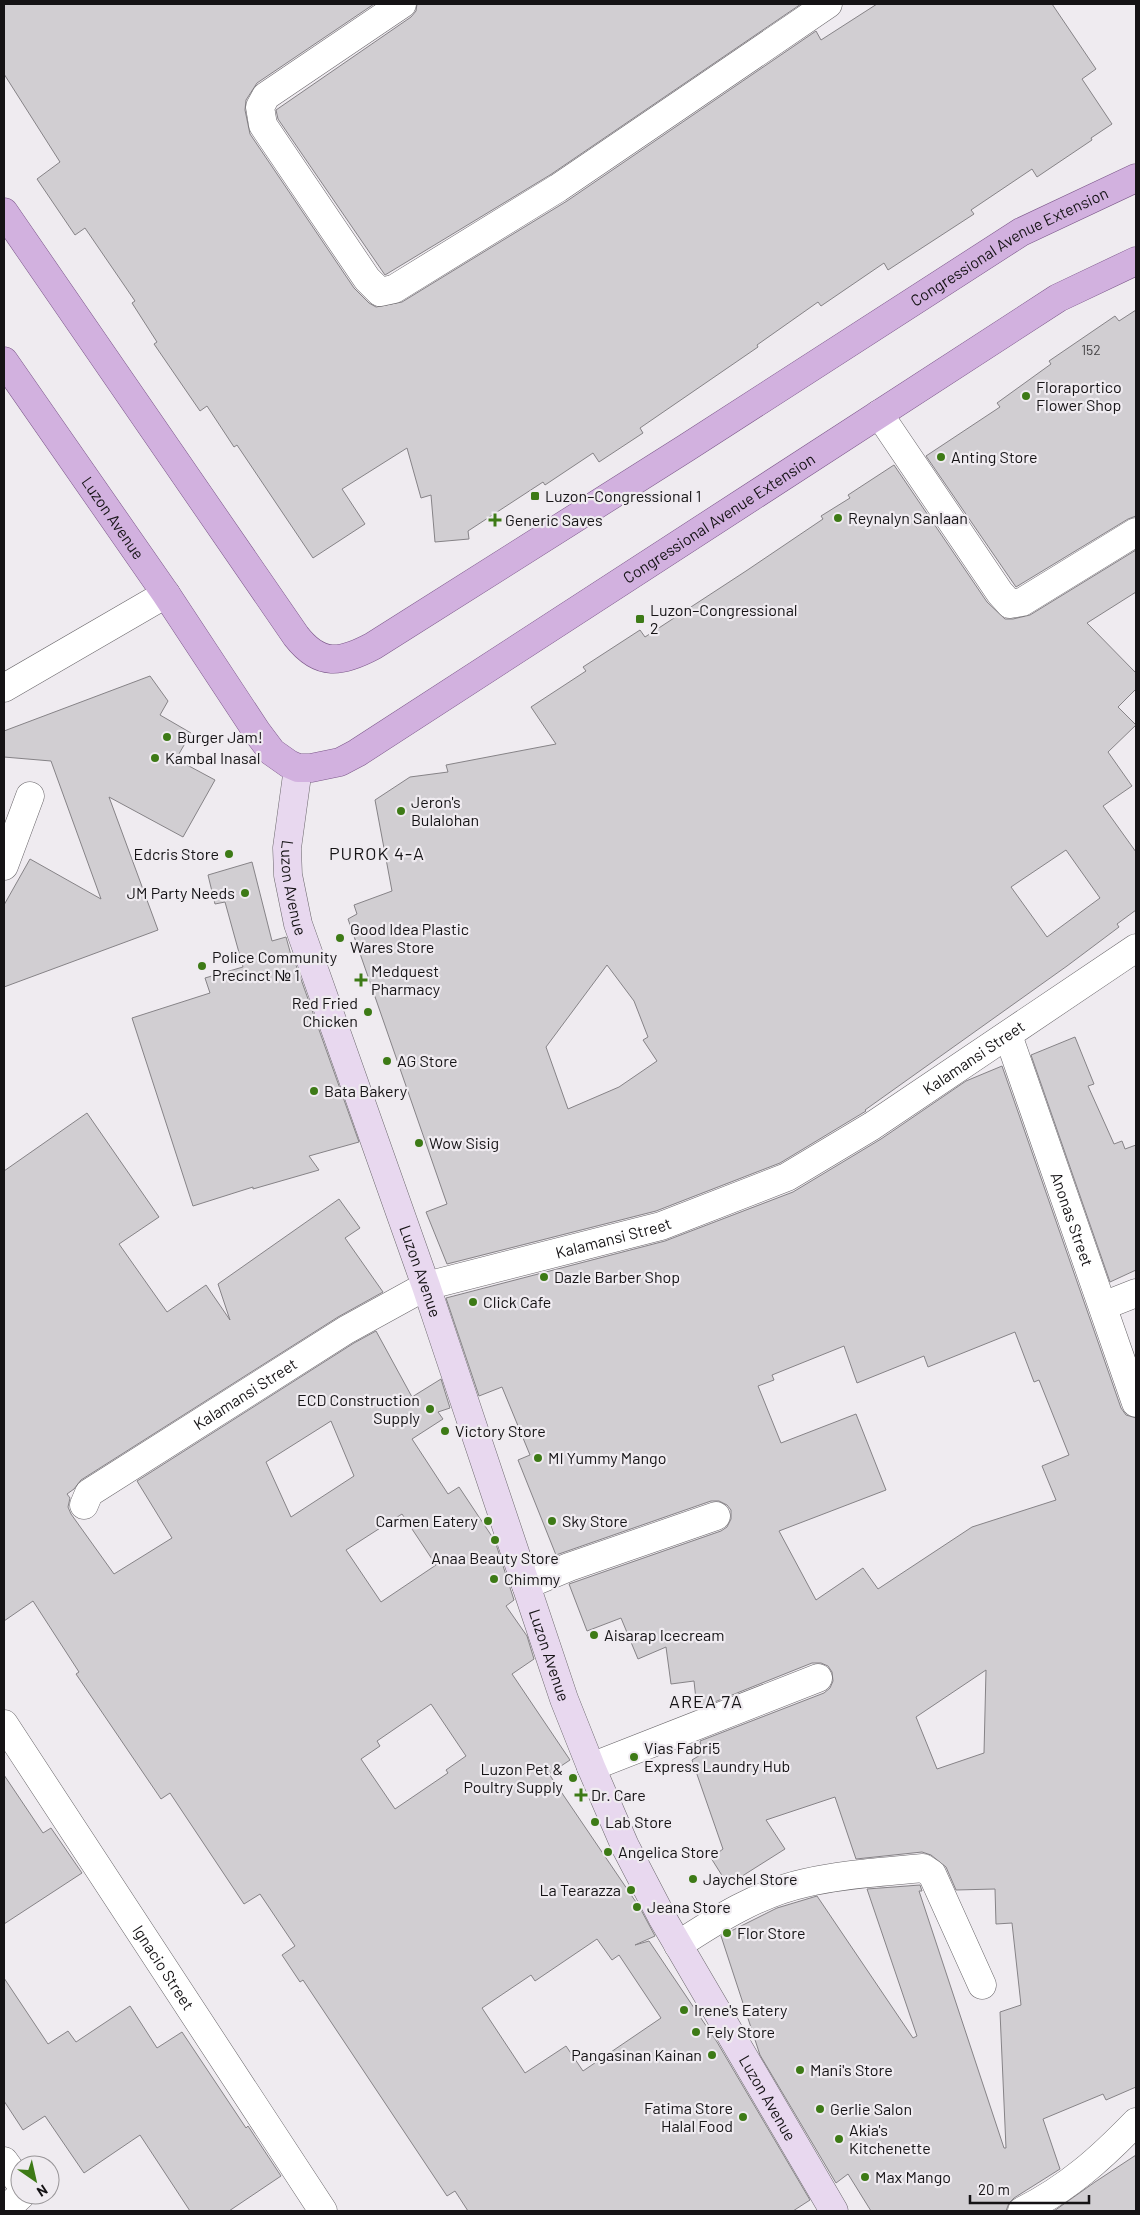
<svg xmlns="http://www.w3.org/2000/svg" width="1140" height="2215" font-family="Barlow,sans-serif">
  <rect width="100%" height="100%" fill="#efebf0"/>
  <!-- building -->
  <path fill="#d1ced2" stroke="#868387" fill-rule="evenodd" d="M4 4H374L257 83 246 100 245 110 250 134 354 288 369 303 376 307 402 302 567 201 816 31 821 40 877 4H1052L1096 69 1082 79 1112 124 1091 138 1092 140 1037 177 1032 169 971 210 974 214 888 270 884 263 821 306 818 302 757 345 758 347 640 428 643 433 599 462 593 453 545 485 543 482 468 531 469 539 435 542 431 495 421 498 407 448 342 489 365 524 313 558 237 445 234 447 207 406 200 411 154 344 157 342 132 303 135 301 85 228 75 235 37 179 60 162 4 74Z
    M417 4H801L550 175 385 275 278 119 276 110 411 17 416 11Z
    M1136 310V516L1128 519 1016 587 926 456 1000 407 997 403 1051 364 1049 361 1115 316 1119 321Z
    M894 465 987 602 1005 619H1013L1030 615 1136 550V592L1087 623 1136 673V689L1118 707 1136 725 1108 752 1132 786 1103 806 1136 852V910L1117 924 1119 927 1067 966 865 1110 866 1111 780 1163 656 1211 447 1264 426 1212 447 1204 348 919 357 914 354 905 392 891 375 800 410 777 448 772 446 765 556 744 531 707 586 671 583 667 640 630 645 637 746 571 823 519 821 516 850 498 848 495ZM1066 850 1100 898 1047 937 1011 887ZM607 965 634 1001 648 1037 643 1040 657 1061 619 1087 568 1109 546 1047Z
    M150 676 168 701 160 715 191 733 176 759 215 780 183 837 109 797 158 930 4 987V905L30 859 101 899 51 761 4 757V731Z
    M252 862 272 941 286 937 291 955 292 954 359 1142 309 1156 319 1170 253 1189V1187L193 1206 132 1018 210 993 205 978 243 967 225 902 215 904 208 875Z
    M1075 1037 1094 1084 1088 1086 1114 1144 1122 1141 1125 1149 1136 1145V1270L1110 1282 1031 1055Z
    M1002 1066 1121 1408 1126 1415 1136 1418V2087L1106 2100 1103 2094 1043 2119 1060 2169 1014 2198 1009 2203 1006 2211H871L848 2174 836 2183 760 2055 721 1936 777 1908 817 1896 913 2038 917 2036 867 1889 920 1885 922 1891H919L1004 2148H1006L1000 2012 1021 2005 1012 1923 996 1924 995 1889 956 1890 946 1867 931 1855 922 1852 856 1859 835 1797 766 1820 785 1849 728 1885 711 1858 723 1849 692 1760 702 1754 700 1741 824 1693 830 1688 833 1681 832 1672 828 1666 821 1663H812L697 1709 694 1681 671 1684 666 1647 638 1659 621 1618 587 1631 569 1584 721 1531 727 1527 731 1519V1510L727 1505 719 1501H711L556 1555 518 1460 530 1455 502 1387 479 1396 446 1298 665 1241 793 1192 881 1139 966 1081ZM1015 1332 1034 1382 1039 1380 1069 1455 1042 1466 1056 1500 972 1527 878 1589 863 1568 816 1600 779 1531 886 1490 856 1414 781 1443 758 1386 774 1380 772 1375 844 1346 857 1383 924 1356 928 1367ZM986 1670 984 1753 937 1769 916 1717Z
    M87 1113 159 1217 119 1244 167 1312 206 1285 230 1320 218 1284 339 1199 360 1228 345 1238 383 1292 338 1317 81 1480 74 1489 67 1494 70 1498 68 1507 71 1514 114 1574 172 1538 137 1481 354 1343 376 1331 412 1397 441 1379 450 1408 438 1412 443 1419 412 1439 448 1494 459 1487 495 1541 514 1600 506 1606 527 1636 534 1659 512 1674 570 1760 549 1774 640 1908 655 1936 635 1945 649 1941 717 2042 810 2200 793 2211H468L455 2191 447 2196 303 1980 300 1982 282 1955 295 1946 260 1894 244 1904 170 1793 161 1799 76 1674 79 1672 33 1601 4 1621V1171ZM331 1421 354 1476 291 1517 266 1462ZM402 1514 436 1565 381 1602 346 1550ZM431 1704 466 1756 446 1770 448 1773 395 1809 361 1759 380 1746 377 1741ZM597 1939 612 1960 619 1955 661 2018 583 2071 566 2046 525 2073 482 2008 531 1975 535 1981Z
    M4 1775 43 1833 51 1828 82 1873 4 1924Z
    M4 1978 48 2044 68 2031 76 2042 130 2006 157 2048 182 2032 246 2128 248 2126 281 2176 229 2211H190L140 2135 84 2173 45 2116 23 2130 4 2101Z
    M1136 2155V2211H1054L1095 2182Z"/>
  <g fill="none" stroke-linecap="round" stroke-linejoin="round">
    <!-- street casing -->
    <g stroke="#6a676b" stroke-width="29">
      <g id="street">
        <path d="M402 4 266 96 260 107 263 125 367 279 380 292 394 289 558 188 828 4"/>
        <path d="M879 414 1000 593 1010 604 1022 602 1136 532"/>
        <path d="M4 688 166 594"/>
        <path d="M4 866 30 796"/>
        <path id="s1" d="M1008 1035 1136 1403"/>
        <path d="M1103 1306 1136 1293"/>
        <path id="s2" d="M84 1505 89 1493 346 1330 426 1286 661 1226 787 1177 872 1126 1136 948"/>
        <path d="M526 1585 569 1567 716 1516"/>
        <path id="s3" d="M4 1724 323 2211"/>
        <path d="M591 1767 818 1678"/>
        <path d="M678 1945C716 1920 759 1893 805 1883 843 1874 884 1872 923 1868L932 1874 982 1985"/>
        <path d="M4 2161 20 2183"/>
        <path d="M4 2211 21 2195"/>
        <path d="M1022 2211C1068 2188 1100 2159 1136 2122"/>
      </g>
    </g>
    <!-- secondary casing -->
    <g stroke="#6a676b" stroke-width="29">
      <g id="secondary">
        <path id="s4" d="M298 768 287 848 288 875 298 924 426 1286 564 1699 591 1767 625 1846 663 1919 834 2211"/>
      </g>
    </g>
    <!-- primary casing -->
    <g stroke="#7c588a" stroke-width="29">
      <g id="primary">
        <path id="s5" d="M4 212 296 636C320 667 341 663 373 646L686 448 1021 232 1136 178"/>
        <path id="s6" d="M4 361 166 594 257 732 272 752 289 764 298 768H311L340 762 357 753 1058 298 1136 261"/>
      </g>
    </g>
    <!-- street -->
    <use href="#street" stroke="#fff" stroke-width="28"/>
    <!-- secondary -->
    <use href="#secondary" stroke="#e8d8ef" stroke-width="28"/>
    <!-- primary -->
    <use href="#primary" stroke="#d2b1df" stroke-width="28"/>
  </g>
  <!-- markers -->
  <g fill="#3d7a16" stroke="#efebf0" stroke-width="2">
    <circle cx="1026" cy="396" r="5"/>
    <circle cx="941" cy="457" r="5"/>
    <rect x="530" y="491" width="10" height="10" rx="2.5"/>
    <circle cx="838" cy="518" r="5"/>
    <path d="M492.5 512.5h5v5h5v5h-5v5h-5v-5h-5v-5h5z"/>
    <rect x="635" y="614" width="10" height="10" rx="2.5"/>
    <circle cx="167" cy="737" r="5"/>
    <circle cx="155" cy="758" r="5"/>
    <circle cx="401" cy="811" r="5"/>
    <circle cx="229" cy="854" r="5"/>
    <circle cx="245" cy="893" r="5"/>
    <circle cx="340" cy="938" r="5"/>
    <circle cx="202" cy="966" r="5"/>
    <path d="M358.5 972.5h5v5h5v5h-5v5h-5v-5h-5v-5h5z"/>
    <circle cx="368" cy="1012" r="5"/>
    <circle cx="387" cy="1061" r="5"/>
    <circle cx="314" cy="1091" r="5"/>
    <circle cx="419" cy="1143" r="5"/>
    <circle cx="544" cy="1277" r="5"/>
    <circle cx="473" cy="1302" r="5"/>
    <circle cx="430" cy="1409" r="5"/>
    <circle cx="445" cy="1431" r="5"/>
    <circle cx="538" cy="1458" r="5"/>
    <circle cx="488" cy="1521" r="5"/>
    <circle cx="552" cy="1521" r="5"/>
    <circle cx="495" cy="1540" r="5"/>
    <circle cx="494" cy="1579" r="5"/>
    <circle cx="594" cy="1635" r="5"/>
    <circle cx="634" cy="1757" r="5"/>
    <circle cx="573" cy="1778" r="5"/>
    <path d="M578.5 1787.5h5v5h5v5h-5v5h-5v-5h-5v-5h5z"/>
    <circle cx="595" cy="1822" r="5"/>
    <circle cx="608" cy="1852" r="5"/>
    <circle cx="693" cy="1879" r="5"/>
    <circle cx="631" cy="1890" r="5"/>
    <circle cx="637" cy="1907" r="5"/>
    <circle cx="727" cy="1933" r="5"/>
    <circle cx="684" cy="2010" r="5"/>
    <circle cx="696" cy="2032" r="5"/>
    <circle cx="712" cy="2055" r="5"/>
    <circle cx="800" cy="2070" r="5"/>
    <circle cx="820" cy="2109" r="5"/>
    <circle cx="743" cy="2117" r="5"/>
    <circle cx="839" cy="2139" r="5"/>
    <circle cx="865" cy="2177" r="5"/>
  </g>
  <g text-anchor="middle" stroke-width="4.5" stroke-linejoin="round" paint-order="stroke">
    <!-- number labels -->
    <g font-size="14" fill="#444244">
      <text x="1091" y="355">152</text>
    </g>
    <!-- street labels -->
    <g font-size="16" fill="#151315" stroke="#efebf0">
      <text dy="6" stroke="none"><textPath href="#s5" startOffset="1354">Congressional Avenue Extension</textPath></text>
      <text dy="6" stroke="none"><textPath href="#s6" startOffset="191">Luzon Avenue</textPath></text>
      <text dy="6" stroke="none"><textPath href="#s6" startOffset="998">Congressional Avenue Extension</textPath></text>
      <text dy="6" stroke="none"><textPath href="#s4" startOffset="121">Luzon Avenue</textPath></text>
      <text dy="6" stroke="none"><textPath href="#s2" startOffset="1008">Kalamansi Street</textPath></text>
      <text dy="6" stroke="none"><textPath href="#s1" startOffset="195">Anonas Street</textPath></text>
      <text dy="6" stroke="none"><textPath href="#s2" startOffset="602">Kalamansi Street</textPath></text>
      <text dy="6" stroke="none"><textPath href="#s4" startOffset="526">Luzon Avenue</textPath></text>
      <text dy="6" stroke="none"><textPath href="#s2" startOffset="198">Kalamansi Street</textPath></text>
      <text dy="6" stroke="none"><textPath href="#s4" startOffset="931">Luzon Avenue</textPath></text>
      <text dy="6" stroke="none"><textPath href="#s3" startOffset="291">Ignacio Street</textPath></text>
      <text dy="6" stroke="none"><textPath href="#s4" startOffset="1426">Luzon Avenue</textPath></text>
    </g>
    <!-- poi labels -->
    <g font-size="16" fill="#151315" stroke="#efebf0" text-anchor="start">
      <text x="1036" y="393">Floraportico<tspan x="1036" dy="18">Flower Shop</tspan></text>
      <text x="951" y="463">Anting Store</text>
      <text x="545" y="502">Luzon–Congressional 1</text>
      <text x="848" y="524">Reynalyn Sanlaan</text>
      <text x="505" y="526">Generic Saves</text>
      <text x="650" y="616">Luzon–Congressional<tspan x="650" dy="18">2</tspan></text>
      <text x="177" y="743">Burger Jam!</text>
      <text x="165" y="764">Kambal Inasal</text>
      <text x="411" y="808">Jeron's<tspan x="411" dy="18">Bulalohan</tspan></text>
      <text x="219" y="860" text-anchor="end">Edcris Store</text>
      <text x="235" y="899" text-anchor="end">JM Party Needs</text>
      <text x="350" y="935">Good Idea Plastic<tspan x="350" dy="18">Wares Store</tspan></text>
      <text x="212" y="963">Police Community<tspan x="212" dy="18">Precinct № 1</tspan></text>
      <text x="371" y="977">Medquest<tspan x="371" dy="18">Pharmacy</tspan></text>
      <text x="358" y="1009" text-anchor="end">Red Fried<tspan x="358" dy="18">Chicken</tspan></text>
      <text x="397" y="1067">AG Store</text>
      <text x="324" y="1097">Bata Bakery</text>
      <text x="429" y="1149">Wow Sisig</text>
      <text x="554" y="1283">Dazle Barber Shop</text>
      <text x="483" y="1308">Click Cafe</text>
      <text x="420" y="1406" text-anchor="end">ECD Construction<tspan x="420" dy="18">Supply</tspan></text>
      <text x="455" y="1437">Victory Store</text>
      <text x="548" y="1464">MI Yummy Mango</text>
      <text x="478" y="1527" text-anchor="end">Carmen Eatery</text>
      <text x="562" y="1527">Sky Store</text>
      <text x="495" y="1564" text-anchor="middle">Anaa Beauty Store</text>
      <text x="504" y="1585">Chimmy</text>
      <text x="604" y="1641">Aisarap Icecream</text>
      <text x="644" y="1754">Vias Fabri5<tspan x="644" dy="18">Express Laundry Hub</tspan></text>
      <text x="563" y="1775" text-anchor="end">Luzon Pet &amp;<tspan x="563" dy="18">Poultry Supply</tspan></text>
      <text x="591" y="1801">Dr. Care</text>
      <text x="605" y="1828">Lab Store</text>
      <text x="618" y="1858">Angelica Store</text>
      <text x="703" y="1885">Jaychel Store</text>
      <text x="621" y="1896" text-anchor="end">La Tearazza</text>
      <text x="647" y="1913">Jeana Store</text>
      <text x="737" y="1939">Flor Store</text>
      <text x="694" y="2016">Irene's Eatery</text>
      <text x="706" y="2038">Fely Store</text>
      <text x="702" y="2061" text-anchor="end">Pangasinan Kainan</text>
      <text x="810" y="2076">Mani's Store</text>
      <text x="733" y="2114" text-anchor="end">Fatima Store<tspan x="733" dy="18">Halal Food</tspan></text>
      <text x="830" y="2115">Gerlie Salon</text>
      <text x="849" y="2136">Akia's<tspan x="849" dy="18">Kitchenette</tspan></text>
      <text x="875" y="2183">Max Mango</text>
    </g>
    <!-- neighbourhood labels -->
    <g font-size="18" letter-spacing="1" fill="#151315" stroke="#efebf0">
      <text x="377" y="860">PUROK 4-A</text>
      <text x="706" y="1708">AREA 7A</text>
    </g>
  </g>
  <!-- border -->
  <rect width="1140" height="2215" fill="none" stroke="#151315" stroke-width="10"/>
  <!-- north arrow -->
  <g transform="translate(35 2180) rotate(146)"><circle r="24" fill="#efebf0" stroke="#989598"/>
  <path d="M0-4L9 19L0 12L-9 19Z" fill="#3d7a16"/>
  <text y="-8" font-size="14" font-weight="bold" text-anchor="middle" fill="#151315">N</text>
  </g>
  <!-- scale -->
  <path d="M970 2195v8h119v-8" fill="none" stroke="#151315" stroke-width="2.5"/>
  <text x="978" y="2195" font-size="15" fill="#151315" stroke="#efebf0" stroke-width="4" paint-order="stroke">20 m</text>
</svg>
